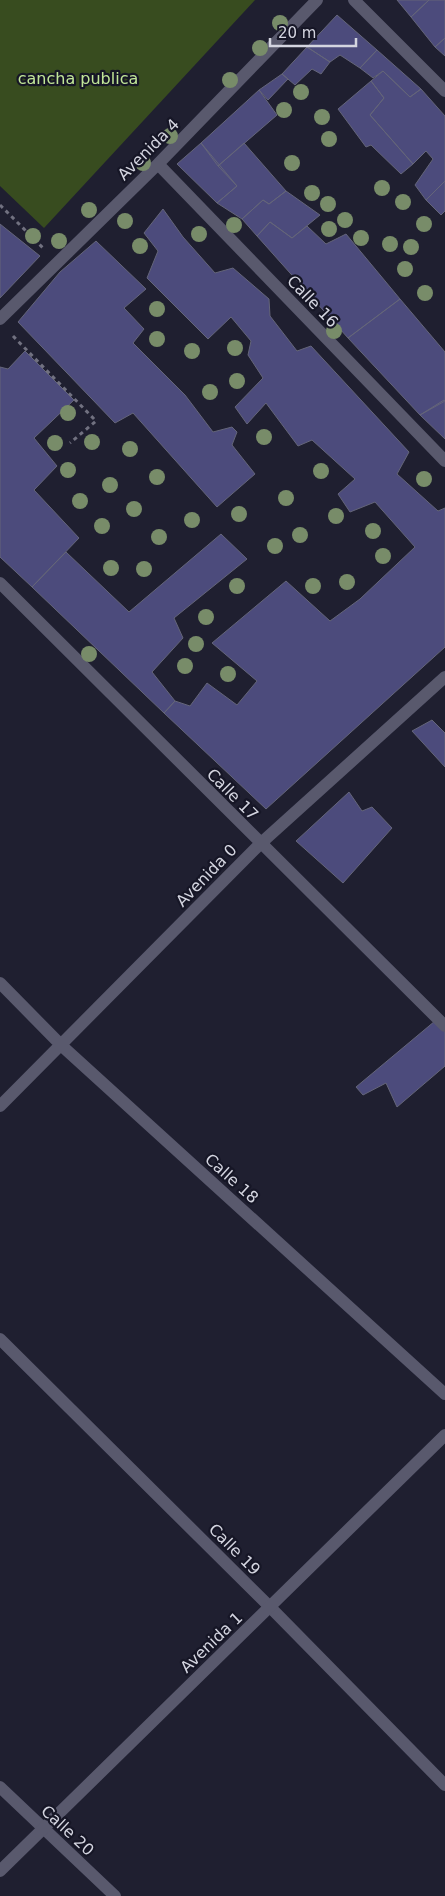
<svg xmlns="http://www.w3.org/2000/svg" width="445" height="1896" font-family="'DejaVu Sans',sans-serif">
  <rect width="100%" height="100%" fill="#1f1f30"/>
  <!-- green -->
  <path fill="#384c1f" d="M0 0H255L44 228 0 186Z"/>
  <!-- building -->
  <path fill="#4c4b7c" stroke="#646579" d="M397 0H429L411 17Z
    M429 0H445V38L435 47 411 17Z
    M337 15 377 50 360 68 340 55 330 62 307 47Z
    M445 38V56L435 47Z
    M307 47 330 62 321 74 312 69 295 85 282 74Z
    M377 50 421 89 410 97 383 71 373 78 360 68Z
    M383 71 410 97 421 89 445 116V181L426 200 415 185 433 159 426 151 413 164 370 115 384 98 371 81Z
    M282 74 288 79 268 100 259 90Z
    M371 81 384 98 370 115 413 164 401 174 371 145 366 147 338 109Z
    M259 90 277 115 218 166 201 143Z
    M201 143 237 186 217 203 177 164Z
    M244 143 286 191 269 204 263 200 242 219 217 203 237 186 218 166Z
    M445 181V211L441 215 426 200Z
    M286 191 320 215 292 238 270 222 257 236 242 219 263 200 269 204Z
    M163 209 183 237 215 273 233 268 269 299 270 316 297 351 311 346 409 452 397 474 438 511 445 508V647L266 809 164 713 175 701 190 706 207 683 237 705 257 681 212 643 286 581 330 621 360 599 415 547 375 502 350 512 338 494 355 479 312 440 298 446 266 403 247 424 235 407 263 378 248 355 251 341 231 317 208 339 147 278 158 251 144 233Z
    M270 222 292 238 307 226 326 244 346 234 400 299 348 338 257 236Z
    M0 224 40 256 0 298Z
    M96 241 146 289 124 308 144 329 133 343 185 395 213 432 232 427 237 432 232 445 255 474 217 507 133 413 115 423 18 322 60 272Z
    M400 299 445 352V401L420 415 348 338Z
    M25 351 74 400 34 438 57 466 34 490 79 538 32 587 0 557V367L8 369Z
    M444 400 445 401V439L420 415Z
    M221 534 247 559 174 618 183 638 152 672 175 701 164 713 32 587 66 552 129 612Z
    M432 720 445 733V767L412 731Z
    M349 792 362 811 372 807 392 828 343 883 296 841Z
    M435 1021 445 1032V1066L397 1107 386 1083 363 1095 356 1087Z"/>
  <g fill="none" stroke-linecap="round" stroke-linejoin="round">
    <!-- path -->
    <path stroke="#717180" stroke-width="3" stroke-dasharray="4 4" stroke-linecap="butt" d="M0 205 44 249
      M13 336 96 421 70 443"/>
    <!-- street -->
    <path stroke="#59596d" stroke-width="12" d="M354 0 445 91
      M158 164 445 461
      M0 319 158 164 317 0
      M0 583 445 1026
      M0 983 62 1046 445 1394
      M0 1106 260 844 445 677
      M0 1339 270 1607 445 1785
      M0 1787 115 1896"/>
    <!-- secondary -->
    <path stroke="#59596d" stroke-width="12" d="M0 1871 445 1435"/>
  </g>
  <!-- trees -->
  <g fill="#788c69">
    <circle cx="280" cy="23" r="8"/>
    <circle cx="260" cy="48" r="8"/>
    <circle cx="230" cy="80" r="8"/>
    <circle cx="301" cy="92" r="8"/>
    <circle cx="284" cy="110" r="8"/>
    <circle cx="322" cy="117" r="8"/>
    <circle cx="170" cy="136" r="8"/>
    <circle cx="329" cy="139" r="8"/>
    <circle cx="143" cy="163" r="8"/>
    <circle cx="292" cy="163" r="8"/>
    <circle cx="382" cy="188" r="8"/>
    <circle cx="312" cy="193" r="8"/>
    <circle cx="403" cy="202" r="8"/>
    <circle cx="328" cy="204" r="8"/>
    <circle cx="89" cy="210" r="8"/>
    <circle cx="345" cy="220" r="8"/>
    <circle cx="125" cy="221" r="8"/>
    <circle cx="424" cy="224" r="8"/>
    <circle cx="234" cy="225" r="8"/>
    <circle cx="329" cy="229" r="8"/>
    <circle cx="199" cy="234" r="8"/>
    <circle cx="33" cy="236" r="8"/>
    <circle cx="361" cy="238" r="8"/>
    <circle cx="59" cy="241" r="8"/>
    <circle cx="390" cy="244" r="8"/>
    <circle cx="140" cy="246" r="8"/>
    <circle cx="411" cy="247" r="8"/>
    <circle cx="405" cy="269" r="8"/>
    <circle cx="425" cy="293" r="8"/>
    <circle cx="157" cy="309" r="8"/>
    <circle cx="334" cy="331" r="8"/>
    <circle cx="157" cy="339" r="8"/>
    <circle cx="235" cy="348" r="8"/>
    <circle cx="192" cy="351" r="8"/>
    <circle cx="237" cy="381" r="8"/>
    <circle cx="210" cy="392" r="8"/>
    <circle cx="68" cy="413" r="8"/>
    <circle cx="264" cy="437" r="8"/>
    <circle cx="92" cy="442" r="8"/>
    <circle cx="55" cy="443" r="8"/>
    <circle cx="130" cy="449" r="8"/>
    <circle cx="68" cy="470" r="8"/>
    <circle cx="321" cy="471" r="8"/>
    <circle cx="157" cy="477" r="8"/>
    <circle cx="424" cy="479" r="8"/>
    <circle cx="110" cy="485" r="8"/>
    <circle cx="286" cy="498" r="8"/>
    <circle cx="80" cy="501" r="8"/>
    <circle cx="134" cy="509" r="8"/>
    <circle cx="239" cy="514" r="8"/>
    <circle cx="336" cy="516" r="8"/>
    <circle cx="192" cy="520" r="8"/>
    <circle cx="102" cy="526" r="8"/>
    <circle cx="373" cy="531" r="8"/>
    <circle cx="300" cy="535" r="8"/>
    <circle cx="159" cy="537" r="8"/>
    <circle cx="275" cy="546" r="8"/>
    <circle cx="383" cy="556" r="8"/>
    <circle cx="111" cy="568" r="8"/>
    <circle cx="144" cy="569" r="8"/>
    <circle cx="347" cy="582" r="8"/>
    <circle cx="237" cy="586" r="8"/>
    <circle cx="313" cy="586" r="8"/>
    <circle cx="206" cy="617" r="8"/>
    <circle cx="196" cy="644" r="8"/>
    <circle cx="89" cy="654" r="8"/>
    <circle cx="185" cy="666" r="8"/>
    <circle cx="228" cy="674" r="8"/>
  </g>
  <g text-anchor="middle" stroke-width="4.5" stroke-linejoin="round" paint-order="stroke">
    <!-- park labels -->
    <g font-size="16" fill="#c1e698" stroke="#161626">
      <text x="78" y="84">cancha publica</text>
    </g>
    <!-- street labels -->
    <g font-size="16" fill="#d4d5e0" stroke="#161626">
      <text transform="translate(148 149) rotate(-45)" y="6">Avenida 4</text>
      <text transform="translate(313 301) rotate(46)" y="6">Calle 16</text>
      <text transform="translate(233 794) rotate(45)" y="6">Calle 17</text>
      <text transform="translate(206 875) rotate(-46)" y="6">Avenida 0</text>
      <text transform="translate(232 1178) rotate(42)" y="6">Calle 18</text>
      <text transform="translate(235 1549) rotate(45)" y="6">Calle 19</text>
      <text transform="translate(211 1642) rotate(-44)" y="6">Avenida 1</text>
      <text transform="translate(68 1830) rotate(43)" y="6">Calle 20</text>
    </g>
  </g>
  <!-- scale -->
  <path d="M270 38v8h86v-8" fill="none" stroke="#d4d5e0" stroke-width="2.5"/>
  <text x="278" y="38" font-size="15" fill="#d4d5e0" stroke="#161626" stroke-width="4" paint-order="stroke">20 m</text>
</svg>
